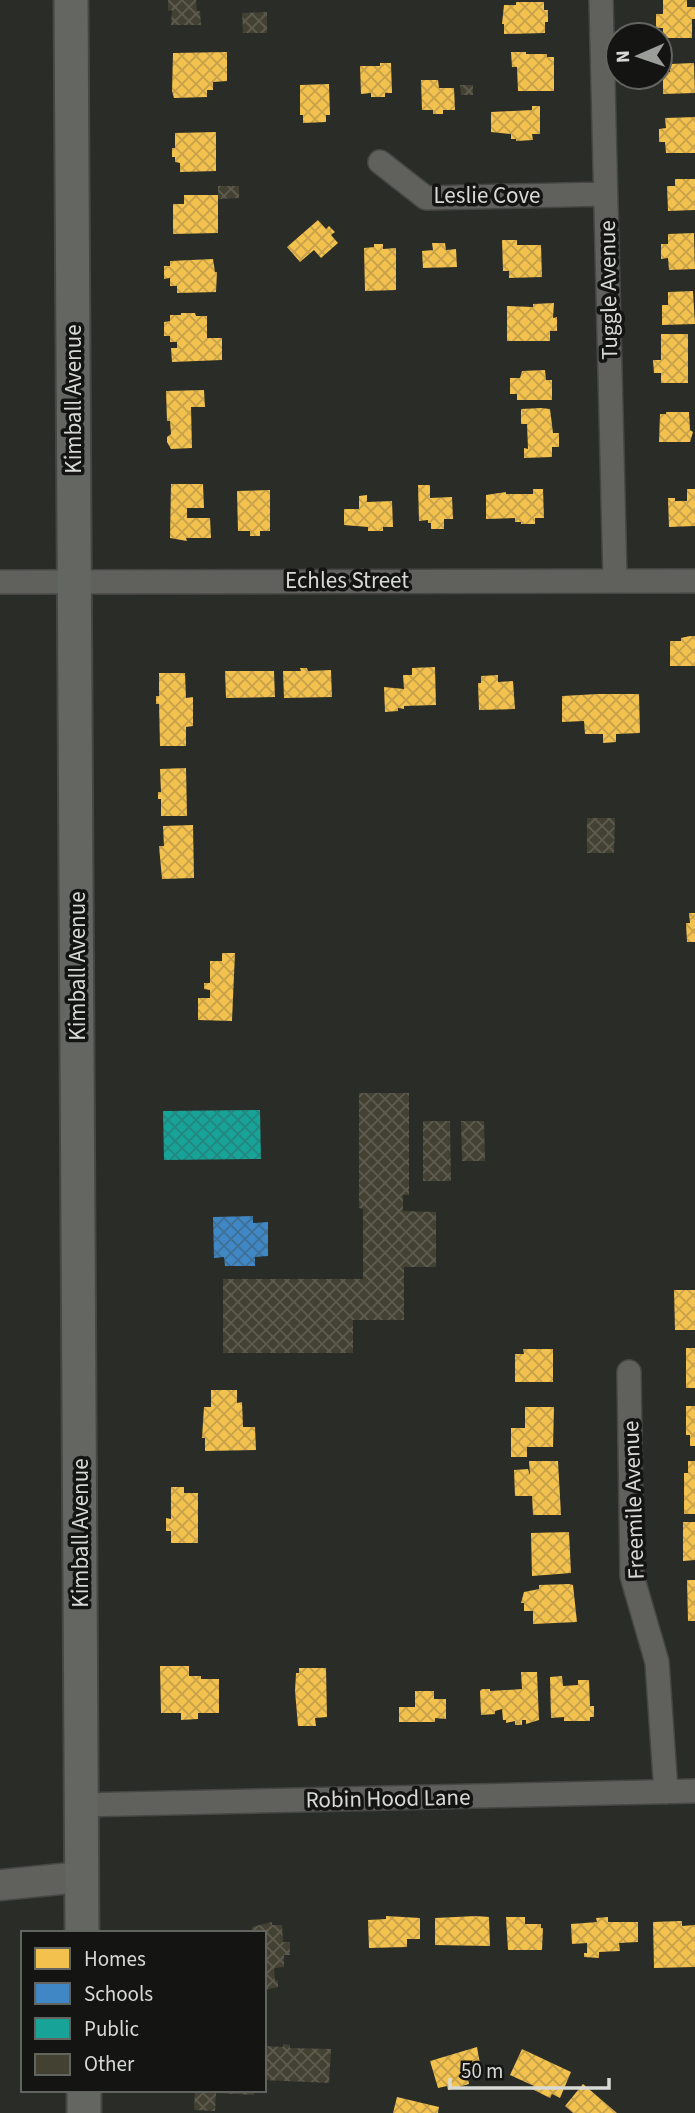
<svg xmlns="http://www.w3.org/2000/svg" width="695" height="2113" font-family="'Source Sans 3',sans-serif">
  <defs>
    <pattern id="homes-cross-hatch" width="8" height="8" patternUnits="userSpaceOnUse" patternTransform="scale(1.75)"><rect width="8" height="8" fill="#f2c14e"/><path d="M0 0l8 8M0 8l8-8" fill="none" stroke="#c6a14a"/></pattern>
    <pattern id="schools-cross-hatch" width="8" height="8" patternUnits="userSpaceOnUse" patternTransform="scale(1.75)"><rect width="8" height="8" fill="#3f88c5"/><path d="M0 0l8 8M0 8l8-8" fill="none" stroke="#406f96"/></pattern>
    <pattern id="public-cross-hatch" width="8" height="8" patternUnits="userSpaceOnUse" patternTransform="scale(1.75)"><rect width="8" height="8" fill="#17a398"/><path d="M0 0l8 8M0 8l8-8" fill="none" stroke="#24867e"/></pattern>
    <pattern id="building-cross-hatch" width="8" height="8" patternUnits="userSpaceOnUse" patternTransform="scale(1.75)"><rect width="8" height="8" fill="#424132"/><path d="M0 0l8 8M0 8l8-8" fill="none" stroke="#5d5c4f"/></pattern>
  </defs>
  <rect width="100%" height="100%" fill="#2a2c27"/>
  <!-- homes -->
  <path fill="url(#homes-cross-hatch)" d="M663 0H687V7H695V19H692V38H663V28H656V14H663Z
    M516 2H544V10H548V22H545V33L504 34V24H502L504 5H516Z
    M227 52V81L213 82V90H207V97L174 98 172 91 173 53Z
    M511 52H526V54H547V57H554V91H518L517 67H512Z
    M380 63H391L392 93H385V97H371V93L361 94 360 66H380Z
    M694 63 695 93 663 94V78H665V72H670V64Z
    M421 80H438L439 88H454L455 110H443V114H433V110H422Z
    M329 84 330 115H326V122L303 123V115H300V85Z
    M532 106H540V134H532L533 140 516 141V139H511V134L491 132V112L532 110Z
    M695 117V153H666L665 142H659V129L666 128 665 118Z
    M216 132V171L180 172V163L175 162V157H172V148H175V133Z
    M675 179H695V210L668 211 667 186H675Z
    M184 195H218V233L173 234V204H184Z
    M318 220 326 229 329 226 335 232 331 235 338 243 321 258 314 250 300 262 287 247Z
    M694 233 695 269 669 270 668 258 661 259V244H668V234Z
    M502 240H517V245H541L542 277 509 278V271H503Z
    M432 243H445L446 250 456 249 457 267 423 268 422 251 433 250Z
    M374 244H383V249L396 248V290L365 291 364 248 374 247Z
    M213 259 215 272H217L216 292 177 293V286H170V278L164 279V266H170V261Z
    M693 291 695 324 662 325V305H668V292Z
    M554 303 553 318 557 317V331H550V341H507V306L533 307V304Z
    M181 313H195L196 316H207V338H222V360L172 362 171 348H177V342H170V336H164V322L170 321V315H181Z
    M661 334H688V383H661V373H654L653 360H661Z
    M545 370 546 380H552V400H517V394H510V378H520L522 371Z
    M204 390 205 407H191L192 448 171 449 167 442V437L171 434 170 421H167L166 391Z
    M541 408 550 409 553 433H559V447H552V457L524 458V448L528 449 527 424H521V409Z
    M666 412H689L690 430 693 432 690 442H659L660 414H666Z
    M171 484H203L204 508H187V518H210L211 538H186L187 541 170 538Z
    M418 485H430V498L452 497 453 519H444V529H431V523H428V520L419 521Z
    M533 489H543L544 518H535V524H521V522H515V518L486 519V495L506 492V494H533Z
    M687 489H695V526L669 527 668 498H675V501H687Z
    M270 490V531H260V536H250V531H238L237 491Z
    M367 495V502L392 501 393 527H383V531H368V527L344 525V509H359V496Z
    M690 636H695V666H670V641H681V638Z
    M435 667 436 705 404 706V709L398 708V711L385 712 384 687 404 689 403 675H412V668Z
    M300 668H307L308 671 331 670 332 697 284 698 283 671H301Z
    M225 671H274L275 697 226 698Z
    M159 673H185L186 698 193 697V726L186 727V746H160L159 704H156V696H159Z
    M498 675V682L513 681 515 709 479 710 478 683H481V676Z
    M598 694H639L640 733 616 734V742L603 743V734H585L584 721 562 722V696Z
    M186 768 187 816H161V799H158V792H161L160 769Z
    M193 825 194 878 162 879 159 846H164L163 826Z
    M689 913H695V942H687L686 923H690Z
    M222 953H235L232 1021 198 1020V998H210V990L204 989V983H210V961H222Z
    M674 1290H695V1330H675Z
    M686 1348H695V1388H686Z
    M523 1349H553V1382H515V1354H524Z
    M211 1390H237V1403L242 1402 243 1427H255L256 1450 205 1451V1438H202L204 1407H211Z
    M686 1406H695V1446H690V1435H686Z
    M525 1407H554L553 1447H527V1457H511V1428H525Z
    M529 1461H558L561 1515H533L532 1496H515L514 1470 528 1469 530 1475Z
    M688 1461H695V1514H684V1473H688Z
    M171 1487H184V1493H198V1543H171V1531H166V1518L171 1519Z
    M683 1522H695V1560L683 1561Z
    M569 1532 571 1573 532 1576 531 1533Z
    M687 1580H695V1621H688Z
    M569 1584 573 1585 577 1622 533 1624V1611H524V1603H521L524 1592 539 1589V1585Z
    M160 1666H189V1676H201V1679H219V1713H198V1719L181 1720V1713H161Z
    M299 1668H326L327 1717 315 1718 316 1726H298L295 1691 296 1673H299Z
    M521 1672H537L539 1720 526 1724V1720H522V1725H515V1721L506 1723V1720H503L502 1709 495 1711V1714L481 1715 480 1691 482 1689H490V1691L522 1689Z
    M562 1676 563 1686 578 1685V1680H589L590 1706H594V1717H590V1721H564V1717L551 1718 550 1677Z
    M415 1691H434V1699H446V1719L435 1718V1722H399V1707H415Z
    M386 1916 420 1918V1939H407V1947L369 1948 368 1920 386 1919Z
    M476 1916 489 1917 490 1946 435 1945V1918Z
    M506 1917H525V1924H541V1928H543L542 1950H508Z
    M608 1917V1922H638V1942L619 1943 620 1951 599 1952V1958L584 1957V1953H587V1943L572 1944 571 1924 597 1922 596 1918Z
    M680 1921H682V1926L695 1925V1967L654 1968 653 1922Z
    M477 2047 482 2075 468 2079 469 2084 448 2090 447 2086 438 2088 430 2061Z
    M522 2049 571 2072 560 2098 552 2094 550 2098 532 2089 534 2086 510 2075Z
    M583 2084 617 2113H573L565 2106Z
    M397 2097 439 2107 438 2113H393Z"/>
  <!-- schools -->
  <path fill="url(#schools-cross-hatch)" d="M253 1216V1223L268 1222V1256L255 1257V1266H225L224 1257 214 1258 213 1217Z"/>
  <!-- public -->
  <path fill="url(#public-cross-hatch)" d="M260 1110 261 1159 164 1160 163 1111Z"/>
  <!-- building -->
  <path fill="url(#building-cross-hatch)" d="M168 0H196L197 11H200L201 25H171L172 10 168 11Z
    M267 12V33H243L242 13Z
    M460 85H473V95H461Z
    M218 186H239V198L218 199Z
    M587 818H615L614 853H587Z
    M359 1093H409V1195H403V1211L436 1212V1267H404V1320H353V1353H223V1279H363V1209L359 1208Z
    M423 1121H450L451 1181H423Z
    M461 1121H484L485 1161H462Z
    M272 1922V1925H282L283 1942H290V1955H284V1967L274 1968 275 1981 278 1980V1987L265 1990 264 1933H252V1927Z
    M283 2044 290 2045V2048L331 2049 329 2083 264 2080V2046L283 2047Z
    M195 2090H254V2095L216 2093 215 2111 194 2110Z"/>
  <g fill="none" stroke-linecap="round" stroke-linejoin="round">
    <!-- minor casing -->
    <g stroke="#464744" stroke-width="26">
      <path id="minor" d="M601 0 615 579
        M380 162 426 198 605 194
        M0 582 695 581
        M629 1372 632 1576 657 1662 666 1792
        M81 1805 695 1791"/>
    </g>
    <!-- tertiary casing -->
    <g stroke="#464744" stroke-width="33">
      <path id="tertiary" d="M0 1885 81 1877"/>
    </g>
    <!-- secondary casing -->
    <g stroke="#464744" stroke-width="37">
      <path id="secondary" d="M71 0 82 1933
        M84 2090V2113"/>
    </g>
    <!-- minor -->
    <use href="#minor" stroke="#60615d" stroke-width="23"/>
    <!-- tertiary -->
    <use href="#tertiary" stroke="#60615d" stroke-width="30"/>
    <!-- secondary -->
    <use href="#secondary" stroke="#636661" stroke-width="33"/>
  </g>
  <g text-anchor="middle" stroke-width="7" stroke-linejoin="round" paint-order="stroke">
    <!-- street labels -->
    <g font-size="23" fill="#d8dad6" stroke="#141512">
      <text x="487" y="203">Leslie Cove</text>
      <text transform="translate(608 290) rotate(-91)" y="8">Tuggle Avenue</text>
      <text transform="translate(73 399) rotate(-90)" y="8">Kimball Avenue</text>
      <text x="347" y="588">Echles Street</text>
      <text transform="translate(77 966) rotate(-90)" y="8">Kimball Avenue</text>
      <text transform="translate(633 1500) rotate(-92)" y="8">Freemile Avenue</text>
      <text transform="translate(80 1533) rotate(-90)" y="8">Kimball Avenue</text>
      <text transform="translate(388 1798) rotate(-1)" y="8">Robin Hood Lane</text>
    </g>
  </g>
  <!-- legend -->
  <rect x="21" y="1931" width="245" height="161" fill="#141512" stroke="#626460" stroke-width="2"/>
  <rect x="35" y="1948" width="35" height="21" fill="#f2c14e" stroke="#626460" stroke-width="2"/>
  <text x="84" y="1966" font-size="21" fill="#d8dad6">Homes</text>
  <rect x="35" y="1983" width="35" height="21" fill="#3f88c5" stroke="#626460" stroke-width="2"/>
  <text x="84" y="2001" font-size="21" fill="#d8dad6">Schools</text>
  <rect x="35" y="2018" width="35" height="21" fill="#17a398" stroke="#626460" stroke-width="2"/>
  <text x="84" y="2036" font-size="21" fill="#d8dad6">Public</text>
  <rect x="35" y="2054" width="35" height="21" fill="#424132" stroke="#626460" stroke-width="2"/>
  <text x="84" y="2071" font-size="21" fill="#d8dad6">Other</text>
  <!-- north arrow -->
  <g transform="translate(639 56) rotate(268)"><circle r="33" fill="#141512" stroke="#626460" stroke-width="2"/>
  <path d="M0-5L12 26L0 18L-12 26Z" fill="#9b9d99"/>
  <text y="-10" font-size="19" font-weight="bold" text-anchor="middle" fill="#d8dad6">N</text>
  </g>
  <!-- scale -->
  <path d="M450 2078v10h159v-10" fill="none" stroke="#d8dad6" stroke-width="3.5"/>
  <text x="461" y="2078" font-size="21" fill="#d8dad6" stroke="#141512" stroke-width="5" paint-order="stroke">50 m</text>
</svg>
